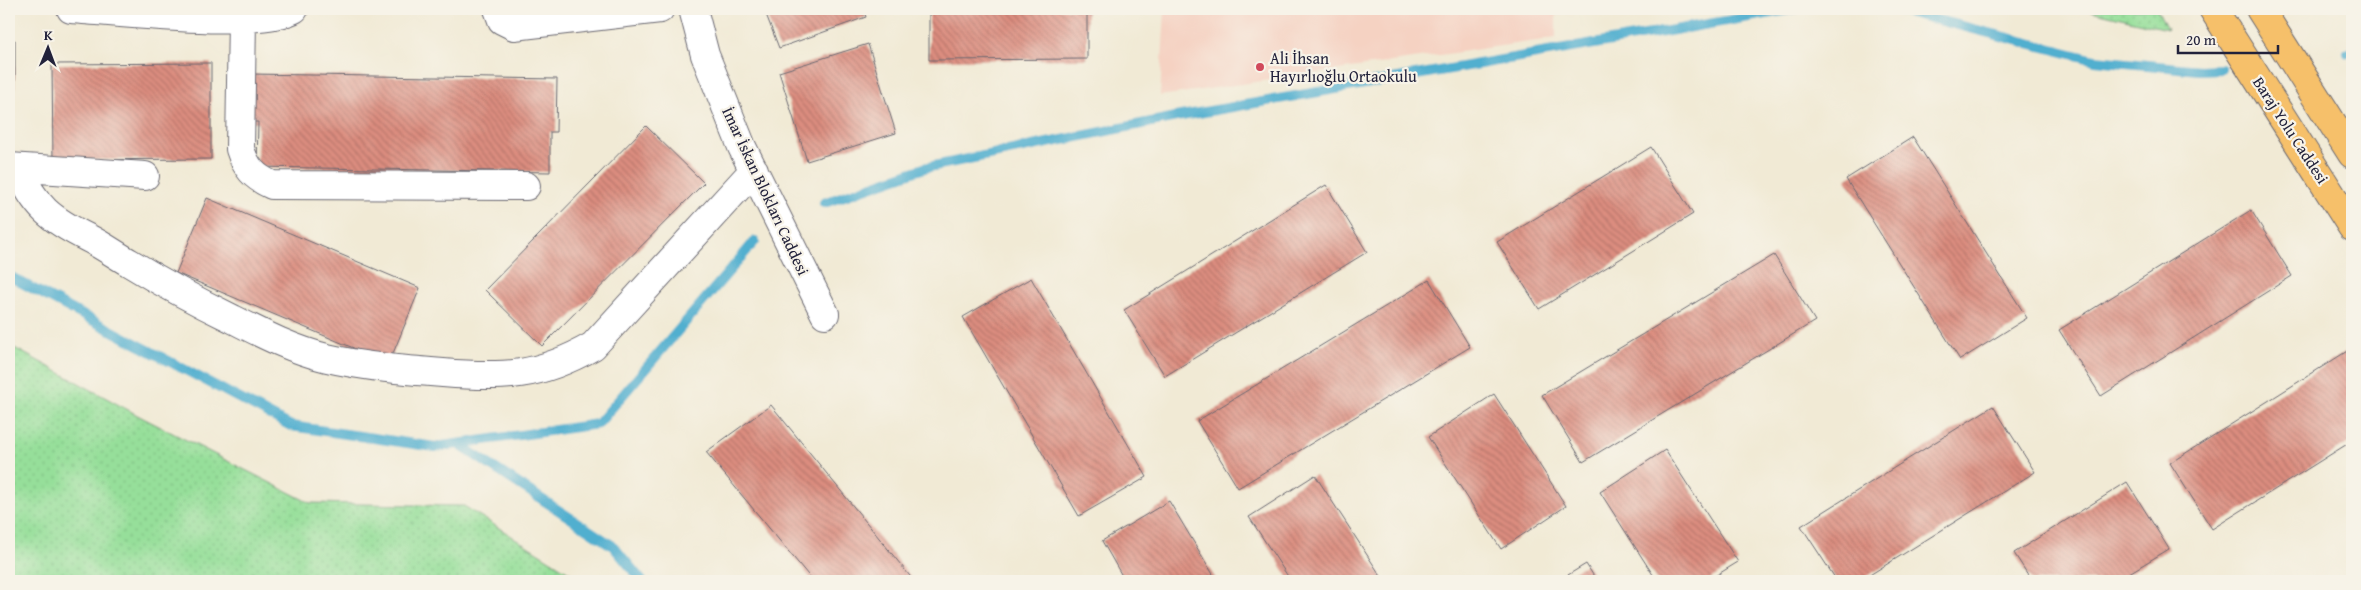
<svg xmlns="http://www.w3.org/2000/svg" width="2361" height="590" font-family="'Gentium Book Plus',serif">
  <defs>
    <pattern id="grass-dots" width="8" height="8" patternUnits="userSpaceOnUse" patternTransform="scale(1.25)"><rect width="8" height="8" fill="#96df9a"/><path d="M2 2h.1M6 6h.1" fill="none" stroke="#81bf86" stroke-width="1.8" stroke-linecap="round"/></pattern>
    <pattern id="building-back-hatch" width="6" height="6" patternUnits="userSpaceOnUse" patternTransform="scale(1.25)"><rect width="6" height="6" fill="#dc8d7f"/><path d="M-1 5l2 2M0 0l6 6M5-1l2 2" fill="none" stroke="#b27369"/></pattern>
  </defs>
  <rect width="100%" height="100%" fill="#f7f3e8"/>
  <filter id="ink" filterUnits="userSpaceOnUse"><feTurbulence type="fractalNoise" baseFrequency=".02" numOctaves="2"/><feDisplacementMap in="SourceGraphic" scale="10" xChannelSelector="R" yChannelSelector="G"/><feConvolveMatrix kernelMatrix="1 2 1 2 8 2 1 2 1" color-interpolation-filters="sRGB"/></filter>
  <filter id="wash" filterUnits="userSpaceOnUse"><feTurbulence type="fractalNoise" baseFrequency=".0096" numOctaves="4" result="noise"/><feDisplacementMap in="SourceGraphic" scale="20" xChannelSelector="R" yChannelSelector="G"/><feGaussianBlur stdDeviation="1.12" result="paint"/><feColorMatrix in="noise" values="0 0 0 0 0 0 0 0 0 0 0 0 0 0 0 0 0 1.4 0 .05"/><feComposite in="paint" operator="in"/></filter>
  <g filter="url(#wash)">
    <rect width="100%" height="100%" fill="#f1ead5"/>
    <!-- built -->
    <path fill="#f5d2c2" d="M1165 9H1556V38L1160 96Z"/>
    <!-- grass -->
    <path fill="url(#grass-dots)" stroke="#5c806a" d="M2083 9H2157L2167 29Z
      M9 345 143 418 310 503 464 506 583 581H9Z"/>
    <g fill="none" stroke-linecap="round" stroke-linejoin="round">
      <!-- stream -->
      <path stroke="#51afcf" stroke-width="10" d="M1895 9 2095 60 2199 70 2221 69
        M2348 53 2352 52
        M824 203 924 168 1181 116 1795 9
        M9 276 291 426 435 447 598 424 755 241
        M458 444 613 546 642 581"/>
    </g>
    <g id="blocks">
      <!-- building -->
      <path fill="url(#building-back-hatch)" d="M764 9H863L866 17 779 48Z
        M929 9H1087V59L929 60Z
        M9 40H15V92L9 91Z
        M868 44 896 133 807 161 779 72Z
        M211 63V159L53 160 52 64Z
        M250 74 557 79 556 132H550V172L257 167 258 122H249Z
        M646 126 704 183 542 346 485 290Z
        M1913 137 2027 318 1960 360 1846 179Z
        M1651 147 1693 214 1539 309 1497 242Z
        M1326 185 1367 252 1165 376 1124 310Z
        M207 198 420 288 389 363 176 273Z
        M2251 210 2292 276 2101 396 2059 330Z
        M1774 255 1815 321 1583 462 1542 395Z
        M1031 278 1147 477 1079 516 963 317Z
        M1429 280 1470 347 1238 488 1197 421Z
        M2352 348V441L2212 529 2170 463Z
        M1494 394 1566 506 1501 549 1428 437Z
        M771 405 914 581H813L706 452Z
        M1993 406 2035 472 1860 581H1837L1801 526Z
        M1665 450 1738 562 1707 581H1657L1600 492Z
        M1315 475 1384 581H1291L1249 517Z
        M2127 482 2169 549 2116 581H2032L2014 553Z
        M1169 501 1217 581H1125L1102 541Z
        M1586 564 1597 581H1558Z"/>
    </g>
  </g>
  <g filter="url(#ink)">
    <use href="#blocks" fill-opacity="0" stroke="#6a6871" stroke-width="1"/>
    <g fill="none" stroke-linecap="round" stroke-linejoin="round">
      <!-- minor casing -->
      <g stroke="#6a6871" stroke-width="30">
        <path id="minor" d="M71 9C118 12 257 29 294 9
          M498 9 502 20 514 26 660 9
          M693 9 705 55 742 147 825 314
          M242 17 240 149C246 168 254 177 272 185L526 186
          M9 167 145 176
          M18 168C35 207 50 219 88 238 102 245 116 255 130 263 164 284 198 302 233 319 264 335 294 350 327 358 366 367 404 370 443 373 503 378 539 377 593 346L754 170"/>
      </g>
      <!-- major casing -->
      <g stroke="#6a6871" stroke-width="30">
        <path id="major" d="M2213 9 2352 227
          M2260 9 2352 154"/>
      </g>
      <!-- minor -->
      <use href="#minor" stroke="#fff" stroke-width="28"/>
      <!-- major -->
      <use href="#major" stroke="#f6c06b" stroke-width="28"/>
    </g>
  </g>
  <!-- markers -->
  <circle fill="#d1495b" stroke="#f7f3e8" stroke-width="2" cx="1260" cy="67" r="5"/>
  <g text-anchor="middle" stroke-width="4.5" stroke-linejoin="round" paint-order="stroke">
    <!-- poi labels -->
    <g font-size="16" fill="#22223b" stroke="#f7f3e8" text-anchor="start">
      <text x="1270" y="64">Ali İhsan<tspan x="1270" dy="18">Hayırlıoğlu Ortaokulu</tspan></text>
    </g>
    <!-- street labels -->
    <g font-size="16" fill="#22223b" stroke="#f7f3e8">
      <text transform="translate(2291 130) rotate(57)" y="6">Baraj Yolu Caddesi</text>
      <text transform="translate(766 191) rotate(65)" y="6">İmar İskan Blokları Caddesi</text>
    </g>
  </g>
  <!-- margin -->
  <rect width="2361" height="590" fill="none" stroke="#f7f3e8" stroke-width="30"/>
  <!-- north arrow -->
  <g transform="translate(48 48) rotate(1)" stroke="#f7f3e8" stroke-width="4" paint-order="stroke">
  <path d="M0-4L9 19L0 12L-9 19Z" fill="#22223b"/>
  <text y="-8" font-size="14" font-weight="bold" text-anchor="middle" fill="#22223b">K</text>
  </g>
  <!-- scale -->
  <path d="M2178 45v8h100v-8" fill="none" stroke="#22223b" stroke-width="2.5"/>
  <text x="2186" y="45" font-size="15" fill="#22223b" stroke="#f7f3e8" stroke-width="4" paint-order="stroke">20 m</text>
</svg>
